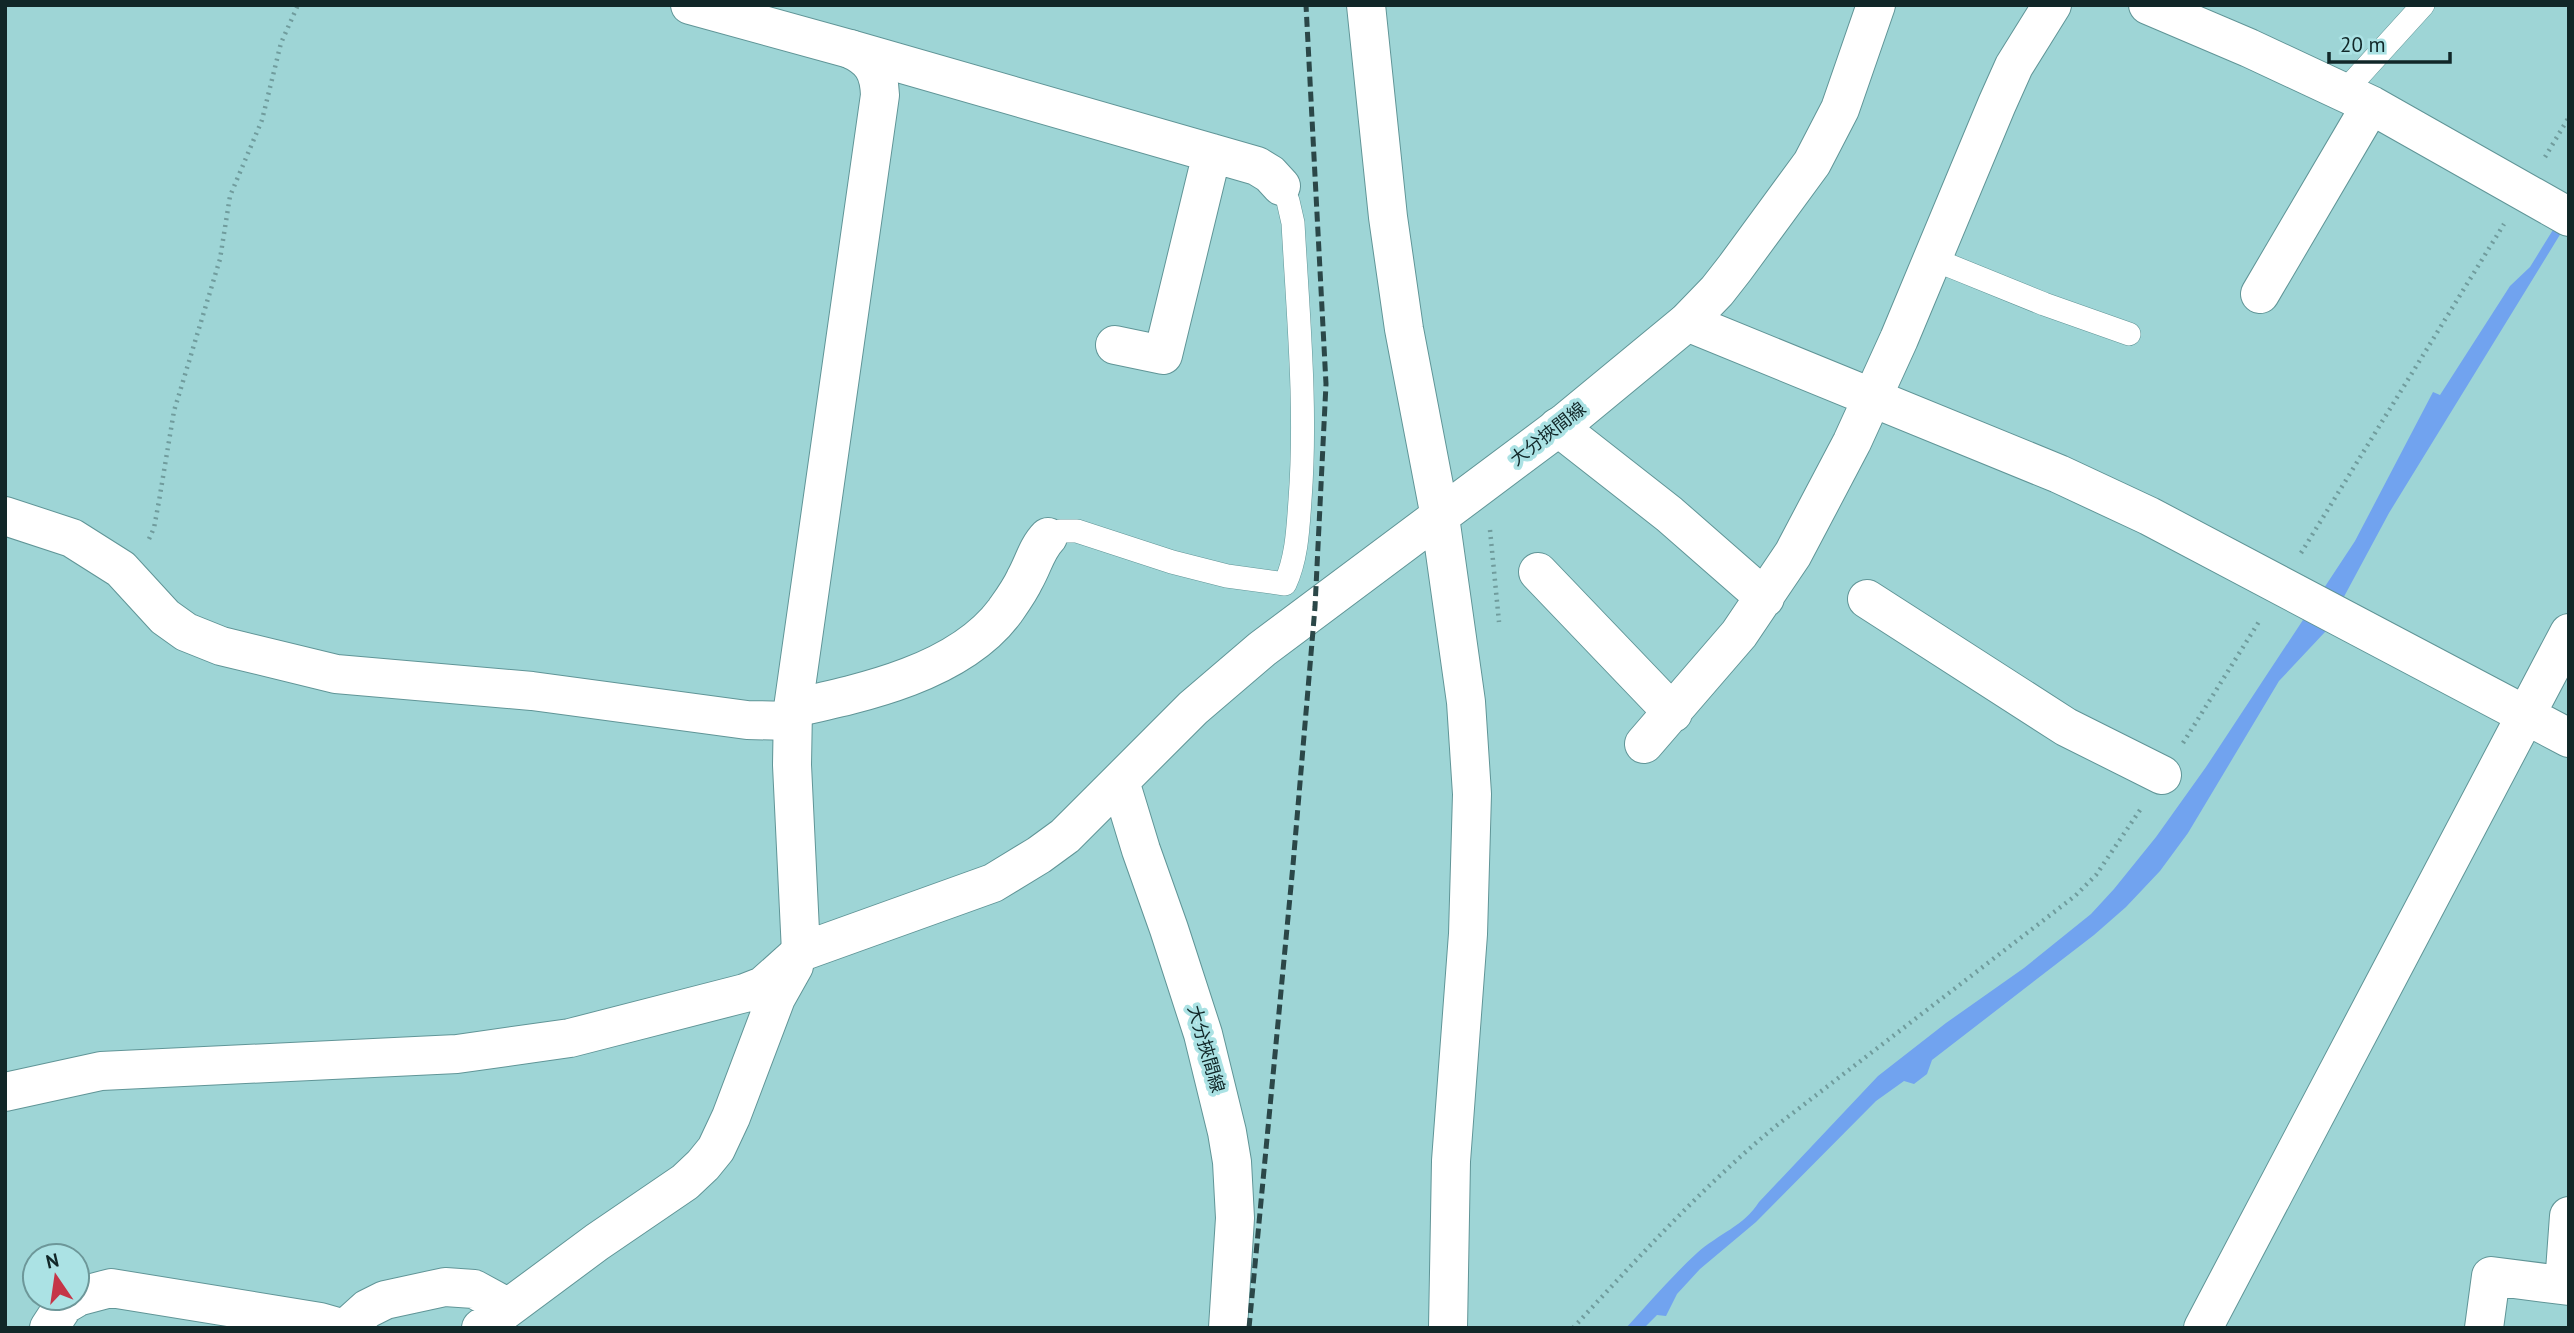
<svg xmlns="http://www.w3.org/2000/svg" width="2574" height="1333" font-family="'PT Sans','Noto Sans JP',sans-serif">
  <rect width="100%" height="100%" fill="#9ed5d6"/>
  <!-- water -->
  <path fill="#71a3ef" d="M2569 220 2389 513 2325 632 2279 681 2188 833 2160 871 2126 907 2094 935 1932 1060 1927 1074 1914 1084 1904 1081 1876 1101 1756 1222 1700 1269 1677 1294 1666 1316 1657 1315 1644 1328H1626C1649 1303 1672 1276 1697 1253 1718 1234 1744 1226 1759 1202L1878 1076 1946 1023 2024 968 2091 914 2114 889 2156 837 2206 767 2355 541 2433 392 2440 395 2510 286 2530 267 2556 225Z"/>
  <g fill="none" stroke-linecap="round" stroke-linejoin="round">
    <!-- lane casing -->
    <g stroke="#609597" stroke-width="24">
      <path id="lane" d="M2344 92 2423 5
        M1933 259 2044 304 2129 334
        M1048 537 1060 531H1077L1172 562 1227 576 1285 584C1297 558 1298 528 1300 500 1307 408 1298 315 1293 223L1288 201 1281 186"/>
    </g>
    <!-- street casing -->
    <g stroke="#609597" stroke-width="40">
      <path id="street" d="M2148 5 2249 48 2371 105 2569 217
        M850 49 1257 166 1270 174 1281 186
        M2260 294 2371 105
        M1687 322 2059 474 2149 516 2569 738
        M1115 345 1163 355 1212 153
        M1558 427 1669 514 1765 598
        M5 516 72 538 121 569 165 617 186 632 221 646 336 674 532 691 747 720 792 721
        M1538 572 1673 713
        M1867 599 2066 727 2162 775
        M793 708C864 693 960 672 1005 611 1012 601 1020 590 1025 579 1033 565 1037 548 1048 537
        M1644 744 1739 634 1793 554 1852 442 1899 339 1997 104 2014 66 2052 5
        M5 1092 101 1071 457 1054 570 1038 745 993 763 986 801 952
        M2564 1285 2569 1216
        M77 1297 111 1288 320 1322 341 1328
        M49 1328 64 1305 76 1298
        M346 1328 367 1309 385 1300 445 1287 474 1289 507 1307
        M481 1328 597 1242 685 1182 703 1165 716 1149 731 1117 776 998 794 966
        M2203 1328 2569 633
        M2484 1328 2491 1276 2569 1286"/>
    </g>
    <!-- secondary casing -->
    <g stroke="#609597" stroke-width="40">
      <path id="secondary" d="M690 5 850 49C872 59 879 71 880 95L793 708 792 765 801 952 993 883 1039 855 1065 836 1193 708 1262 649 1567 421 1687 322 1717 291 1735 268 1812 163 1840 109 1876 5
        M1366 5 1388 217 1404 329 1440 517 1466 702 1472 794 1468 934 1451 1161 1448 1328
        M1120 781 1141 850 1169 929 1203 1034 1227 1132 1232 1162 1235 1218 1228 1328"/>
    </g>
    <!-- path -->
    <path stroke="#709c9d" stroke-width="4.5" stroke-dasharray="2 5" stroke-linecap="butt" d="M2545 157 2569 117
      M1490 530 1499 622
      M149 539 154 528 159 501 174 411 220 259 230 196 262 120 281 43 298 5
      M2301 553 2504 224
      M2183 743 2260 620
      M1573 1328C1638 1258 1702 1187 1776 1126L2075 896 2096 875 2140 810"/>
    <!-- lane -->
    <use href="#lane" stroke="#fff" stroke-width="23"/>
    <!-- street -->
    <use href="#street" stroke="#fff" stroke-width="38"/>
    <!-- secondary -->
    <use href="#secondary" stroke="#fff" stroke-width="38"/>
    <!-- rail -->
    <path stroke="#2b4748" stroke-width="5" stroke-dasharray="10 5" stroke-linecap="butt" d="M1249 1328 1293 865 1315 607 1326 384 1306 5"/>
  </g>
  <g text-anchor="middle" stroke-width="7" stroke-linejoin="round" paint-order="stroke">
    <!-- street labels -->
    <g font-size="18" fill="#112728" stroke="#abe2e4">
      <text transform="translate(1548 434) rotate(-38)" y="6">大分挾間線</text>
      <text transform="translate(1206 1049) rotate(74)" y="6">大分挾間線</text>
    </g>
  </g>
  <!-- border -->
  <rect width="2574" height="1333" fill="none" stroke="#112728" stroke-width="14"/>
  <!-- north arrow -->
  <g transform="translate(56 1277) rotate(347)"><circle r="33" fill="#abe2e4" stroke="#6d9799" stroke-width="2"/>
  <path d="M0-5L12 26L0 18L-12 26Z" fill="#c53547"/>
  <text y="-10" font-size="19" font-weight="bold" text-anchor="middle" fill="#112728">N</text>
  </g>
  <!-- scale -->
  <path d="M2329 52v10h121v-10" fill="none" stroke="#112728" stroke-width="3.5"/>
  <text x="2340" y="52" font-size="21" fill="#112728" stroke="#abe2e4" stroke-width="5" paint-order="stroke">20 m</text>
</svg>
